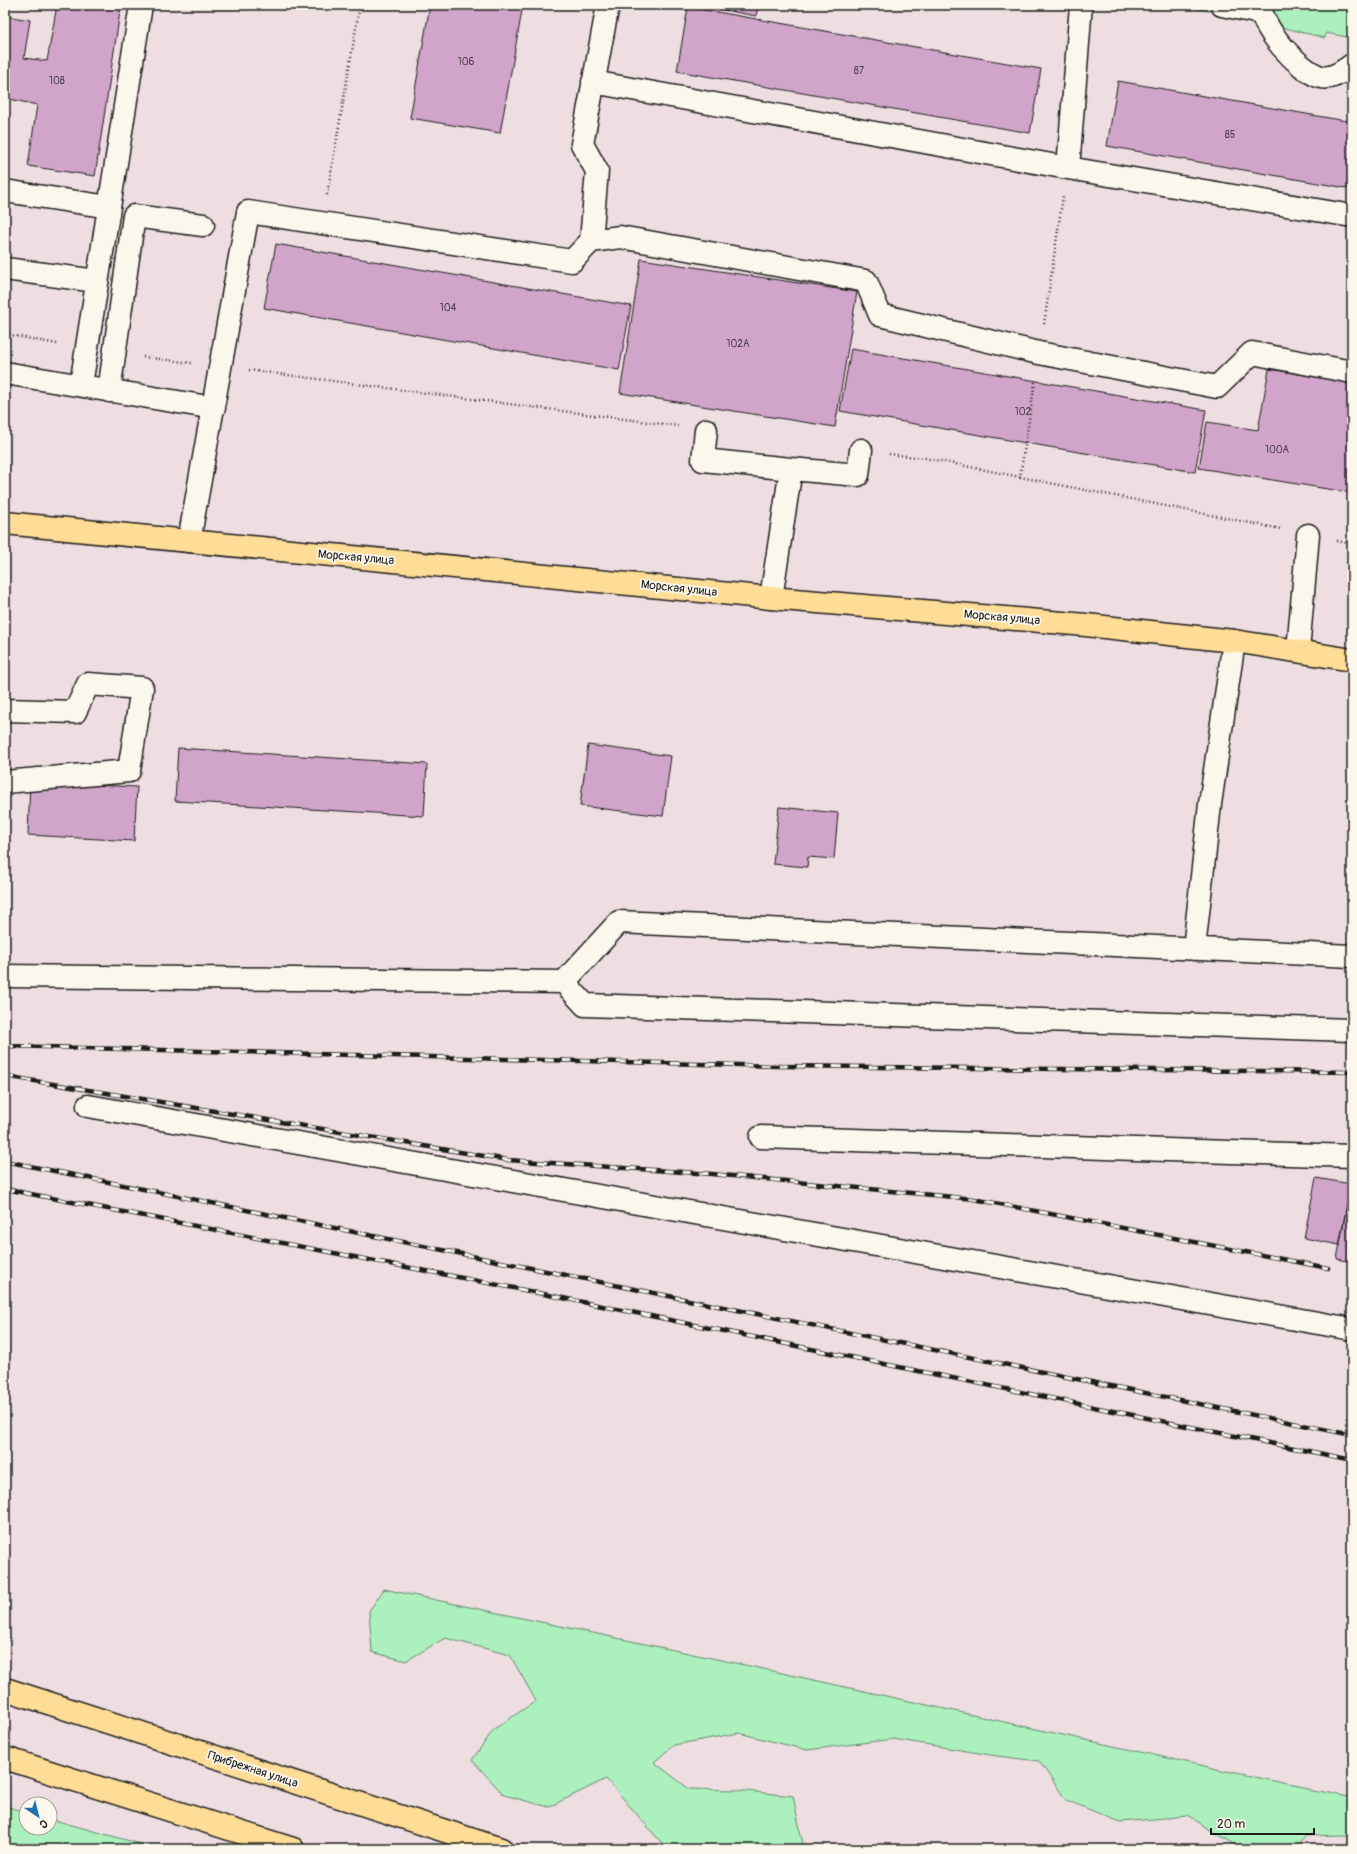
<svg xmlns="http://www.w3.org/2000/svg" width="1357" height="1854" font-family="Pangolin,sans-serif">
  <rect width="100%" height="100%" fill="#eedee2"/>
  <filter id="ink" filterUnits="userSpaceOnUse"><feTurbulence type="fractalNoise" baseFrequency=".025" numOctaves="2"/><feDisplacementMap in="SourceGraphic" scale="8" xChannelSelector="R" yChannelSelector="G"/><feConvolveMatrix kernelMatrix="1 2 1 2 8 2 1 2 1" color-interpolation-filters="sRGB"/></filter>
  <g filter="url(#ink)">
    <!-- green -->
    <path fill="#acf1bd" stroke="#64866c" d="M1176 5H1352V38L1326 33 1325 38 1281 27V24Z
      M384 1589 759 1668 1236 1773 1352 1797V1837L1342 1835 1306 1836 1294 1849H1243L1187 1816 1120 1822 1066 1800 1039 1761 997 1756 893 1739 807 1750 739 1733 674 1745 654 1762 689 1789 737 1790 793 1796 804 1849H667L606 1779 549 1807 504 1795 472 1760 494 1729 536 1701 510 1655 445 1638 406 1661 372 1652 369 1611Z
      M5 1806 26 1812V1828H50V1819L159 1849H5Z"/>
    <!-- building -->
    <path fill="#d0a5c9" stroke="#1c1c1c" d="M57 5H121L95 176 28 166 37 105 5 98V16L30 20 24 58 47 61Z
      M430 5H523L500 133 410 118Z
      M698 5H758L756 16Z
      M688 7 1041 69 1030 133 677 71Z
      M1118 81 1352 122V189L1107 146Z
      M276 244 631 306 619 370 264 308Z
      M641 259 857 292 835 427 620 393Z
      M851 349 1206 410 1195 472 840 411Z
      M1269 369 1352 383V493L1199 468 1207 422 1258 430Z
      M588 745 671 756 663 816 580 806Z
      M178 748 427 764 424 816 175 801Z
      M30 782 137 787 134 841 28 835Z
      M779 807 838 813 834 859 808 857 807 867 773 864Z
      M1316 1178 1351 1184 1339 1245 1304 1238Z
      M1351 1184 1352 1185V1262L1337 1259Z"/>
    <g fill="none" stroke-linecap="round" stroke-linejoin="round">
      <!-- minor casing -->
      <g stroke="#1c1c1c" stroke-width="25">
        <path id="minor" d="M1222 5 1261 13
          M1261 5C1260 27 1299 71 1321 77 1332 80 1343 71 1352 65
          M593 82 1068 168 1352 216
          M1068 168 1081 5
          M5 191 109 207
          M591 241 620 237 866 281 880 315 1039 353 1217 387 1252 353 1352 372
          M5 269 97 281
          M5 373 214 408
          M81 385 141 5
          M109 391 134 216 203 225
          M706 430 703 460 791 469
          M189 541 248 212 572 261 591 241 597 171 582 144 608 5
          M771 598 791 469 858 475 861 450
          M1298 651 1308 535
          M5 710 75 712 88 684 142 688 129 771 5 782
          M1194 949 1210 804 1234 641
          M5 976 564 982 619 922 1352 956
          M564 982 585 1005 1352 1030
          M88 1106 1352 1329
          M761 1137 1352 1156"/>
      </g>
      <!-- major casing -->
      <g stroke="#1c1c1c" stroke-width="25">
        <path id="major" d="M5 523 771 598 1086 625 1234 641 1352 660
          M5 1689 501 1849
          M5 1758 293 1849"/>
      </g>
      <!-- path -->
      <path stroke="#1c1c1c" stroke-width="2.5" stroke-dasharray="1 3" stroke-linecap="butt" d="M327 195 360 5
        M1044 324 1063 196
        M5 334 57 344
        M143 357 192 363
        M249 370 678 426
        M1035 382 1020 477 1281 529
        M889 454 925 458 1020 477
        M1337 541 1352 544"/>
      <!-- minor -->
      <use href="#minor" stroke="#fbf7ec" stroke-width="22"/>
      <!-- major -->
      <use href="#major" stroke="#ffdd96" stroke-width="22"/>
      <!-- rail casing -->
      <g stroke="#1c1c1c" stroke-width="4.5">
        <path id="rail" d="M5 1046 778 1066 1352 1072
          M5 1076 508 1160 712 1174 974 1199 1328 1268
          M5 1161 1352 1435
          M5 1189 519 1289 1352 1460"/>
      </g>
      <!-- rail -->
      <use href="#rail" stroke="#fbf7ec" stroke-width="3" stroke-dasharray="9" stroke-linecap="butt"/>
    </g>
  </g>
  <g text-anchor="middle" stroke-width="3.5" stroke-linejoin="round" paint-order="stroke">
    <!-- number labels -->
    <g font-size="10" fill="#493e47">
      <text x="466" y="65">106</text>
      <text x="859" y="74">87</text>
      <text x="57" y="84">108</text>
      <text x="1230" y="138">85</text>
      <text x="448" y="311">104</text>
      <text x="738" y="347">102А</text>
      <text x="1023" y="415">102</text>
      <text x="1277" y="453">100А</text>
    </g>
    <!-- street labels -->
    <g font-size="12" fill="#1c1c1c" stroke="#fbf7ec">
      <text transform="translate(356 557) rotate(5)" y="4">Морская улица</text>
      <text transform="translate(679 588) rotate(6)" y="4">Морская улица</text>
      <text transform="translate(1002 617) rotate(5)" y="4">Морская улица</text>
      <text transform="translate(253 1769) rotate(18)" y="4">Прибрежная улица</text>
    </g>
  </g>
  <!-- margin -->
  <rect width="1357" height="1854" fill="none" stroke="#fbf7ec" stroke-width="20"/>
  <rect x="10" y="10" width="1337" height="1834" fill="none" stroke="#1c1c1c" stroke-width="1.5" filter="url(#ink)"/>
  <!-- north arrow -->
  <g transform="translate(38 1816) rotate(145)"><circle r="19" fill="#fbf7ec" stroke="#a29f99"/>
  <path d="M0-3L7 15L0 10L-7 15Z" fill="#1f6fb2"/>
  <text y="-6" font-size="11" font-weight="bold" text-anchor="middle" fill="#1c1c1c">С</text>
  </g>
  <!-- scale -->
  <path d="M1211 1828v6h103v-6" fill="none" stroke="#1c1c1c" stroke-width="2"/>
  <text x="1217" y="1828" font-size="12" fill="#1c1c1c" stroke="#fbf7ec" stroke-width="3" paint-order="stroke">20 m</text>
</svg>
